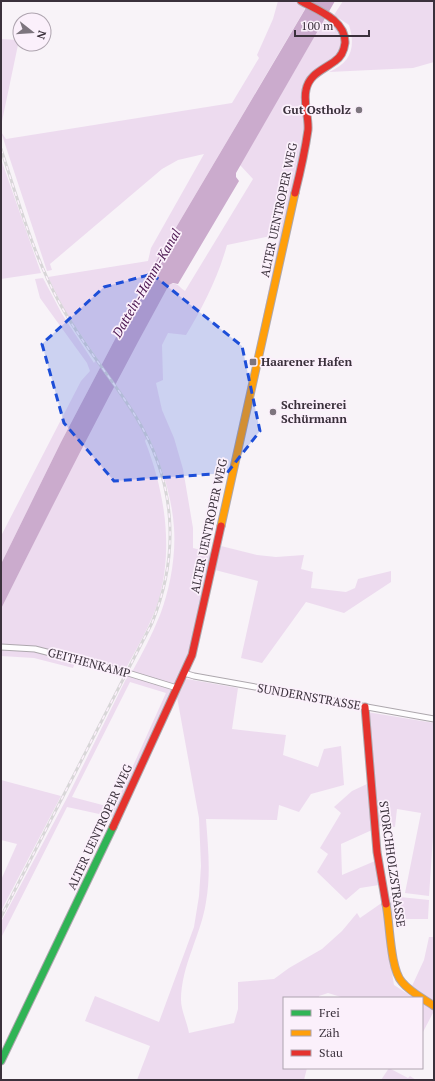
<svg xmlns="http://www.w3.org/2000/svg" width="435" height="1081" font-family="'PT Serif',serif">
  <rect width="100%" height="100%" fill="#f8f3f8"/>
  <!-- green -->
  <path fill="#eddbef" fill-rule="evenodd" d="M278 1H296L305 9 155 263 61 442 1 564V536L81 381 90 371 87 363 40 298 35 279 43 278 62 314 94 363 97 358 66 313 48 277 148 261 151 248 204 154 178 160 162 169 50 264 52 270 47 271 1 132 6 139 232 103 259 58 257 55 273 19Z
    M343 1H434V62L413 68 329 72C351 63 356 47 349 25L334 15Z
    M324 20 334 25 340 30 343 42 339 55 307 79 305 131 258 342 280 234 227 245C218 277 203 307 186 335L168 333 162 345 163 380 156 383 162 410 174 438 183 469 193 528V548L212 553 191 643 186 660 174 685 132 672C142 654 152 635 160 615 170 589 176 556 174 528 172 496 161 464 148 435L145 441C165 492 174 549 158 602 150 626 137 648 125 670L76 660 73 668 34 658 1 656V609L76 458 116 381 169 285C177 281 179 287 185 291L253 179 240 165Z
    M1 39 19 40 1 126Z
    M1 159 41 273 1 279Z
    M221 546 257 555 276 557 304 555 301 569 313 572 311 588 346 592 355 588 358 579 391 571V582L344 613 306 602 262 663 241 658 258 581 215 570Z
    M128 675 172 690 113 817 67 807 1 938V922L68 796ZM130 682 166 693 114 808 72 797Z
    M187 679 238 688 232 729 286 735 283 755 318 767 324 749 341 746 344 785 311 794 299 812 279 805 277 820 206 819C208 847 211 874 206 902 201 935 181 966 181 1000 181 1010 187 1022 189 1033L234 1023 238 1009V982L274 979 289 968 322 949 342 931 357 913 360 918 383 902C389 929 389 957 394 985L414 998H344L328 993 319 996V998H284V1068H307L304 1080H137L150 1046 85 1021 95 996 159 1022 194 927 199 896 201 866 199 818 177 697 183 686 184 681Z
    M367 712 434 723V822L429 896 405 893 421 813 397 809 395 827 377 826Z
    M1 780 61 796 1 911V880L17 844 1 840Z
    M367 784 372 830 341 844 342 875 375 861 379 885 360 888 346 900 317 872 328 854 320 848 341 813 334 807 352 791Z
    M390 896 429 900 428 919H393Z
    M429 937H434V1002L412 986 424 960Z
    M422 1003 434 1011 423 1032H422Z
    M389 1068 408 1078 410 1076 416 1080H381Z"/>
  <!-- water -->
  <path fill="#cbabcd" d="M310 1H335L236 173V177L239 181 178 284 173 283 169 285C110 392 55 500 1 609V564L61 442 155 263Z"/>
  <g fill="none" stroke-linecap="round" stroke-linejoin="round">
    <!-- street casing -->
    <g stroke="#ada7ad" stroke-width="7">
      <path id="street" d="M1 647 35 649 128 673 177 688
        M184 673 194 676 434 719"/>
    </g>
    <!-- fast casing -->
    <g stroke="#ada7ad" stroke-width="9">
      <path id="fast" d="M1 1061 113 827"/>
    </g>
    <!-- slow casing -->
    <g stroke="#ada7ad" stroke-width="9">
      <path id="slow" d="M221 526 295 193
        M386 904C390 923 390 969 402 982 410 992 424 999 434 1006"/>
    </g>
    <!-- jam casing -->
    <g stroke="#ada7ad" stroke-width="9">
      <path id="jam" d="M295 193C300 173 305 151 308 130 309 117 303 103 306 90 309 74 323 70 335 61 341 57 344 51 345 43 346 20 317 10 301 1
        M365 707 377 852 386 904
        M113 827 192 655 221 526"/>
    </g>
    <!-- street -->
    <use href="#street" stroke="#fefdfe" stroke-width="5"/>
    <!-- fast -->
    <use href="#fast" stroke="#30b455" stroke-width="7"/>
    <!-- slow -->
    <use href="#slow" stroke="#ff9f0a" stroke-width="7"/>
    <!-- jam -->
    <use href="#jam" stroke="#e5322d" stroke-width="7"/>
    <!-- rail casing -->
    <g stroke="#d8d6d8" stroke-width="3">
      <path id="rail" d="M1 149C18 200 33 254 59 302 81 343 112 378 136 417 176 482 180 554 152 623L1 917"/>
    </g>
    <!-- rail -->
    <use href="#rail" stroke="#fbf0fb" stroke-width="1.5" stroke-dasharray="4.5" stroke-linecap="butt"/>
  </g>
  <!-- marked area -->
  <path fill="#1d4ed8" fill-opacity="0.2" stroke="#1d4ed8" stroke-width="3" stroke-dasharray="8 5" stroke-linejoin="round" d="M152 274 242 346 260 431 227 473 114 481 64 423 42 344 104 287Z"/>
  <!-- markers -->
  <g fill="#7d757e" stroke="#fbf0fb" stroke-width="1.5">
    <circle cx="359" cy="110" r="4"/>
    <rect x="249" y="358" width="8" height="8" rx="2"/>
    <circle cx="273" cy="412" r="4"/>
  </g>
  <g text-anchor="middle" stroke-width="3.5" stroke-linejoin="round" paint-order="stroke">
    <!-- poi labels -->
    <g font-size="12" font-weight="bold" fill="#3b313c" stroke="#fbf0fb" text-anchor="start">
      <text x="351" y="114" text-anchor="end">Gut Ostholz</text>
      <text x="261" y="366">Haarener Hafen</text>
      <text x="281" y="409">Schreinerei<tspan x="281" dy="14">Schürmann</tspan></text>
    </g>
    <!-- street labels -->
    <g font-size="12" fill="#3b313c" stroke="#fbf0fb">
      <text transform="translate(279 210) rotate(-78)" y="4">ALTER UENTROPER WEG</text>
      <text transform="translate(209 526) rotate(-78)" y="4">ALTER UENTROPER WEG</text>
      <text transform="translate(89 663) rotate(15)" y="4">GEITHENKAMP</text>
      <text transform="translate(309 697) rotate(10)" y="4">SUNDERNSTRASSE</text>
      <text transform="translate(100 827) rotate(-65)" y="4">ALTER UENTROPER WEG</text>
      <text transform="translate(392 864) rotate(82)" y="4">STORCHHOLZSTRASSE</text>
    </g>
    <!-- water labels -->
    <g font-size="13" font-style="italic" fill="#47114c" stroke="#fbf0fb">
      <text transform="translate(146 283) rotate(-60)" y="5">Datteln-Hamm-Kanal</text>
    </g>
  </g>
  <!-- border -->
  <rect width="435" height="1081" fill="none" stroke="#3b313c" stroke-width="4"/>
  <!-- legend -->
  <rect x="283" y="997" width="140" height="72" fill="#fbf0fb" stroke="#aea4af"/>
  <rect x="291" y="1010" width="20" height="6" fill="#30b455" stroke="#aea4af"/>
  <text x="319" y="1017" font-size="12" fill="#3b313c">Frei</text>
  <rect x="291" y="1030" width="20" height="6" fill="#ff9f0a" stroke="#aea4af"/>
  <text x="319" y="1037" font-size="12" fill="#3b313c">Zäh</text>
  <rect x="291" y="1050" width="20" height="6" fill="#e5322d" stroke="#aea4af"/>
  <text x="319" y="1057" font-size="12" fill="#3b313c">Stau</text>
  <!-- north arrow -->
  <g transform="translate(32 32) rotate(107)"><circle r="19" fill="#fbf0fb" stroke="#aea4af"/>
  <path d="M0-3L7 15L0 10L-7 15Z" fill="#7d757e"/>
  <text y="-6" font-size="11" font-weight="bold" text-anchor="middle" fill="#3b313c">N</text>
  </g>
  <!-- scale -->
  <path d="M295 30v6h74v-6" fill="none" stroke="#3b313c" stroke-width="2"/>
  <text x="301" y="30" font-size="12" fill="#3b313c" stroke="#fbf0fb" stroke-width="3" paint-order="stroke">100 m</text>
</svg>
